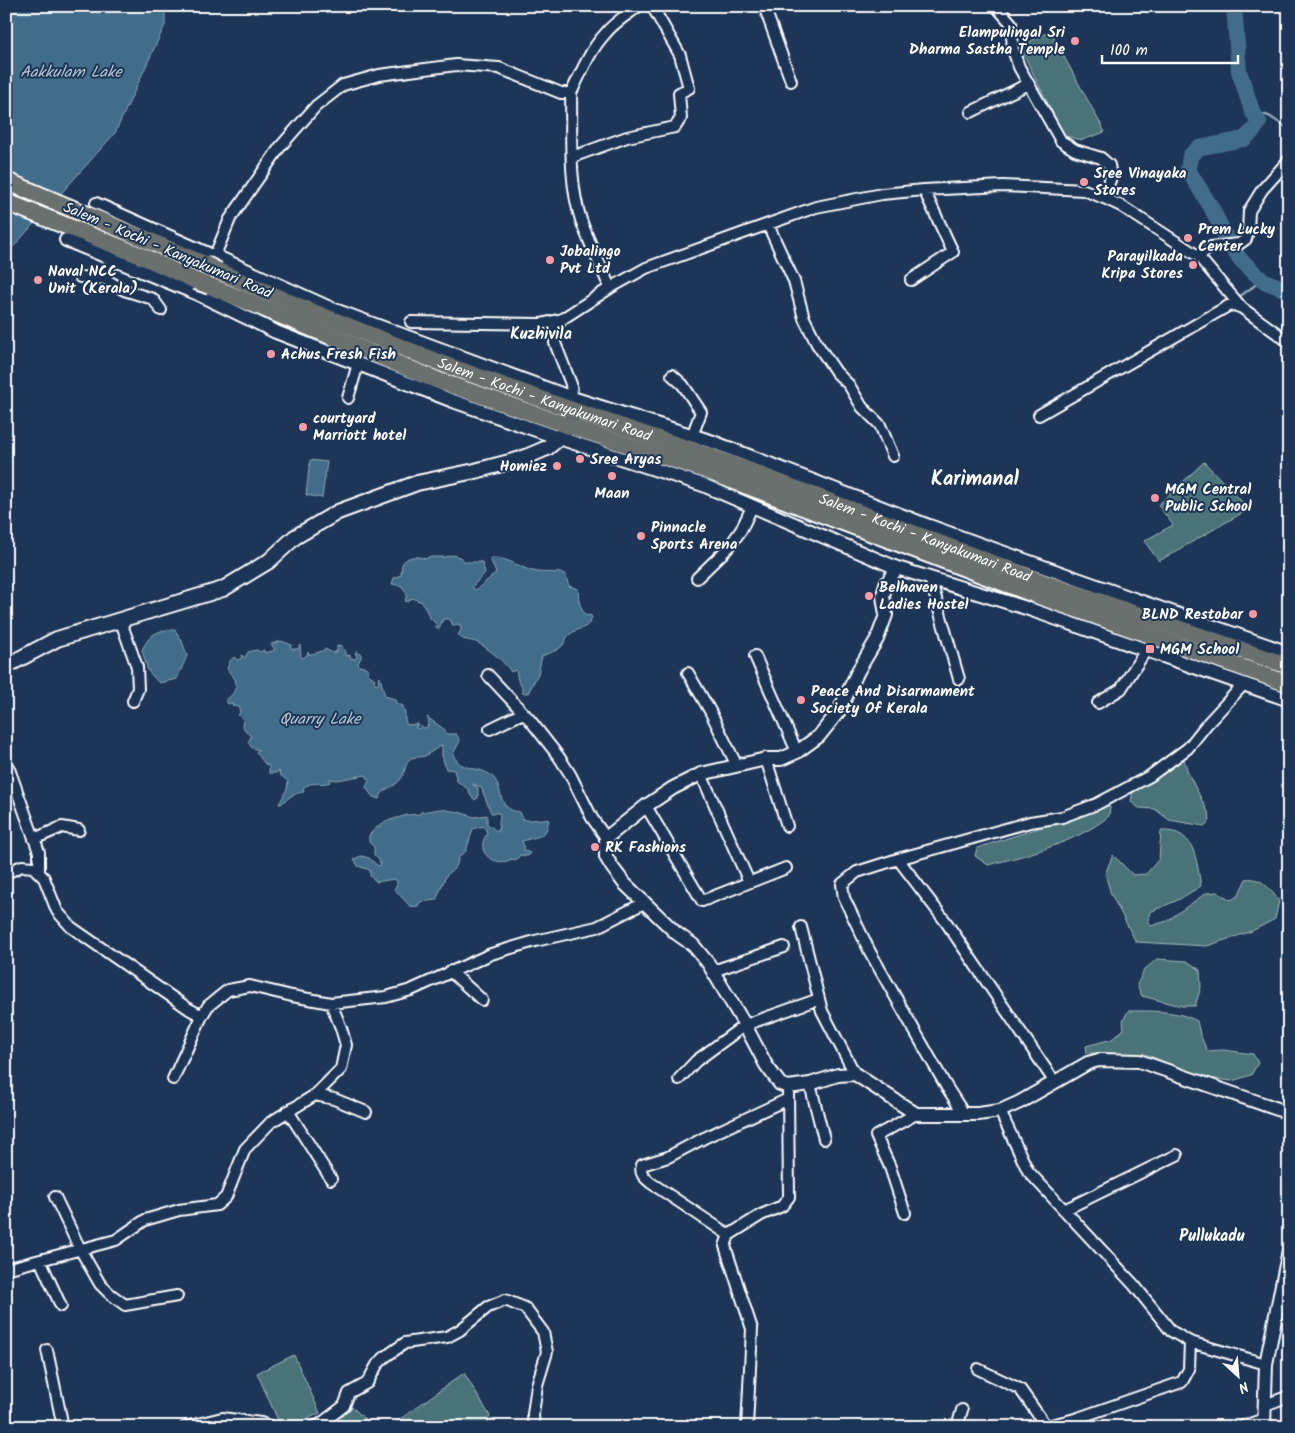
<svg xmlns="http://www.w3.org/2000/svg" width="1295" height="1433" font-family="Kalam,sans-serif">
  <rect width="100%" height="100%" fill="#1d3557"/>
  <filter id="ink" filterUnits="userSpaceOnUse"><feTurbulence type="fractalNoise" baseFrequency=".02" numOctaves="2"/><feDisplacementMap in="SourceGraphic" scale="10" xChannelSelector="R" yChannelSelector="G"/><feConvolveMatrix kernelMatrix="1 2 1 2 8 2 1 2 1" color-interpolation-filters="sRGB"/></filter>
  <g filter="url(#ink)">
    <!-- green -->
    <path fill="#497378" stroke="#a4b9bc" d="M1050 31 1105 132 1082 140 1064 136 1020 47Z
      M1204 462 1249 509 1159 561 1144 541 1173 525 1158 505Z
      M1176 758 1184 759 1188 773 1209 814 1210 821 1204 826 1169 820 1155 809 1139 808 1131 802 1133 789Z
      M1103 803 1110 807 1109 816C1078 842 1027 855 988 865L975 856 977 848 1073 817Z
      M1161 831C1196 829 1196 860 1201 886L1178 900 1150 912 1148 922 1151 926 1167 921 1206 893 1217 892 1231 900 1238 896 1246 879C1261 876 1271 890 1279 901L1275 919 1252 931 1207 946 1136 942 1111 894 1105 874 1113 855 1133 875 1146 874 1159 859Z
      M1157 959 1187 961 1200 970 1201 987 1195 1006H1181L1142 996 1137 985 1144 970Z
      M1128 1011C1150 1011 1178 1010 1197 1021L1200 1034 1207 1051 1223 1050 1253 1054 1258 1063 1251 1075 1232 1081 1202 1077 1145 1054 1087 1053 1086 1046 1112 1039 1124 1029 1123 1021Z
      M294 1355 320 1413 290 1427H281L257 1373Z
      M464 1373 490 1416 486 1427H389Z
      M352 1407 374 1427H321Z"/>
    <!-- water -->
    <path fill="#436d8a" stroke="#8ea7b9" d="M6 6H165V25L115 133 6 255Z
      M310 460 327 462 322 498 306 495Z
      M453 555 462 558 464 562H482L485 573 472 587 476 590 496 573 490 558C508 557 518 567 533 571 543 574 554 571 565 574L569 586 578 589C579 593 578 596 579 601 580 606 583 612 586 616L590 615 592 617C589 630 578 627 569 635 566 638 565 642 563 645 558 651 549 653 542 656L538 674 528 693H522V687L518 681 516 670 511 672C506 663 486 646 476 642 469 640 463 641 458 635L461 630V626L457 624 453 626 450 619H443L439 629 436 628 437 625 430 618 422 602 412 598 408 602 405 601 407 594 402 586 392 584 394 578 401 575 402 564C408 555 417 556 426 559L428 557H444Z
      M165 630H175L182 641 187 656 177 679 159 683 148 671 142 650C148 638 152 633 165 630Z
      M281 641 292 645 290 647 292 649H298L300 645 301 657 303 658 307 655 308 652 309 654C314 654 321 652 325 649L333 653 337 651V646L340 645 345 650V656L350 655V658L355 659 357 657 355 653 357 650 358 653 361 654V658L358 663 359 666 368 668V674L375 679 374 681 376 685 379 683 378 679 380 677 385 696 395 699 396 703 403 706 405 713V720L407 725 417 724 419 725 415 727 418 729 421 726 423 728 427 727 429 721 427 717 445 730 446 734H456L460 741 453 754C460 773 481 765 493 777 504 788 496 810 520 812L522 819C532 822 542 817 549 820L546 831 540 836 522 841 524 846V850L530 853 528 856 520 855 516 860 512 859C496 868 473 853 487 834L486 830 483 826 473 829 466 851 459 857 456 867 446 876 436 900 420 902 417 907 410 906 394 889 397 885V881L394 879 377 882 370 876V870L358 866 354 859 361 856 369 858 378 866 381 865 379 860 374 855V847L369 842V835L376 828 387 821 407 815 420 814 421 812 440 809 459 812 474 817 487 815V824L498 832 500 814 498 813H491L481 787 472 784 478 788V798L475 800 470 795 469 790 457 781 454 770 446 769 442 756V745L425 756 411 758C404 764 406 773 400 780 393 789 384 786 379 799L373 797 366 788 369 780 366 775 337 780 330 779V782C321 786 312 780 303 788L304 792C293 793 289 798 281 804H279L287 789 288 781 280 775 279 771 276 773H269V766L265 764 256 752 259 750 252 748 248 742 251 737 242 726 243 720 238 715 240 713 239 707 233 706 232 703 228 704 226 699C233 697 238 686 235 679 233 676 229 672 227 669L230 661 234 657 237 660 241 659 242 655 245 658 248 652 257 650 260 652 264 650 265 653 275 650 271 644Z"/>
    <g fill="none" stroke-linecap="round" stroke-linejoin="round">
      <!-- stream -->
      <path stroke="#8ea7b9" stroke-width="2.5" d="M1252 111 1269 116 1289 129
        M1239 297 1262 280"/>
      <!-- river -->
      <path stroke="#436d8a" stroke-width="16" d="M1234 6 1239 71 1252 111 1259 122 1254 130 1244 139 1198 148 1190 156 1188 170 1211 207 1229 243 1239 258 1262 280 1289 291"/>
      <!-- minor casing -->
      <g stroke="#fff" stroke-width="14">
        <path id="minor" d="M764 6 791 81
          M996 6 1011 23 1013 50 1019 67 1061 141 1075 150 1101 158 1109 165 1111 177 1104 198
          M571 93C572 134 568 180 581 220 589 243 601 266 610 288
          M971 112 1028 84
          M572 157 627 137 675 127 681 118 679 93 689 88 680 55 652 6
          M96 203 215 256
          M768 225 794 281 804 318 817 344 836 372 849 385 862 407 880 425 893 456
          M1198 256 1211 247 1239 244 1246 239 1248 231 1249 211 1262 190 1289 160
          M80 277 105 279 113 260
          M105 279 124 290 153 299 161 310
          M911 280 953 252 924 190
          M201 289 230 219 280 147 316 106 343 85 379 75 456 65 499 68 561 93H571C581 73 590 50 605 34 614 22 627 15 639 6
          M411 322 541 324 562 319
          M672 375 683 385 701 412 692 436
          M348 398 358 364
          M572 398 571 384 555 343 556 328 562 319 610 288 646 268 816 207 882 194 924 190 1003 186 1084 190 1104 198 1121 206 1198 256 1242 308 1289 342
          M1039 415 1228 306 1234 305 1242 308
          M697 578 729 547 741 530 752 507
          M930 578 959 679
          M120 619 137 667 138 689 133 701
          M755 656 797 752
          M688 673 710 711 737 766
          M488 675 530 720 559 757 570 774 592 818 606 838
          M1098 703 1121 689 1146 650
          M490 729 523 713
          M766 759 787 826
          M6 766H8L39 852V871
          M701 774 749 882
          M646 806 702 901 786 868
          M34 839 62 827 79 830
          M898 859 946 922 1054 1081
          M6 873 22 866 33 867 44 878 57 911 71 927 189 1009 202 1016 208 1006 228 990 250 986 292 996 331 1003 386 997 411 990 491 954 535 941 597 927 644 903
          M801 927 822 1011 855 1074
          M450 971 482 1000
          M713 971 784 947
          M173 1079 202 1016
          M679 1079 696 1061 745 1025 819 999
          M810 1084 824 1139
          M315 1095 334 1099 366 1112
          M288 1111 331 1179
          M1000 1111 1028 1171 1134 1285 1171 1331 1190 1342 1266 1364
          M964 1114 946 1086 870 952 844 898 842 884 857 872 898 859 1030 822 1062 817 1097 804 1150 776 1188 748 1207 724 1243 685
          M55 1197 80 1249 100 1284 109 1293 125 1305 177 1296
          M1064 1210 1177 1155
          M905 1213 890 1167 876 1136 916 1114
          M729 1235 651 1183C645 1178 639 1174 642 1165L668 1157 704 1138 788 1099
          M40 1260 61 1306
          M6 1269 116 1240 145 1220 179 1210 217 1205 226 1197 245 1149 271 1122 315 1095 341 1069 346 1045 341 1028 331 1003
          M47 1350 63 1427
          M978 1369 1020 1389 1046 1426
          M1265 1405 1289 1396
          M185 1427 222 1418 261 1423 272 1427
          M313 1427 319 1425 344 1406 349 1393 367 1383 377 1365 385 1357 405 1343 447 1337 460 1330 488 1307 505 1300 525 1308 543 1332 547 1352 537 1385 533 1414 534 1427
          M747 1427 752 1329 725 1246 729 1235 761 1215 782 1206 789 1197 788 1087
          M957 1427 962 1410
          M1043 1427 1075 1419 1182 1382 1189 1369 1190 1342
          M1241 1427 1264 1419"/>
      </g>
      <!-- tertiary casing -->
      <g stroke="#fff" stroke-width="16">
        <path id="tertiary" d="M66 240 198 294 276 332 453 401 559 438 703 485 897 568 1026 608 1289 700
          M215 256 332 309 572 398
          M575 411 572 398 713 442 929 526 1142 602 1289 653
          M897 568 886 584 883 596 886 615 877 639 858 671 839 711 819 736 797 752 781 759H766L701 774 673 788 646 806 606 838V857L612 867 624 883 676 933 693 945 708 963 745 1025 766 1065 780 1084 788 1087 810 1084 838 1075 855 1074 916 1114H978L1000 1111 1020 1102 1088 1063 1099 1060 1139 1061 1289 1113
          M1264 1427 1266 1364 1289 1250"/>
      </g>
      <!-- secondary casing -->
      <g stroke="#fff" stroke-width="18">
        <path id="secondary" d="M6 666 57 639 223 589 269 561 295 537 338 512 417 483 475 471 521 459 547 448 559 438 569 426 572 418"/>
      </g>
      <!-- trunk casing -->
      <g stroke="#fff" stroke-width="20">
        <g id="trunk">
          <path d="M6 181 204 264"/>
          <path d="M6 202 142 256 196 281"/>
          <path id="s1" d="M218 271 303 308 446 365 575 411 707 455 1045 583 1289 666"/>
          <path d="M210 286 437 380 569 426 705 470 1042 597 1289 684"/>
        </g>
      </g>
      <!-- minor -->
      <use href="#minor" stroke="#1d3557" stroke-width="10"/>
      <!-- tertiary -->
      <use href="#tertiary" stroke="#1d3557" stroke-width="12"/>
      <!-- secondary -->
      <use href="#secondary" stroke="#1d3557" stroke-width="14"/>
      <!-- trunk -->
      <use href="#trunk" stroke="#6b706d" stroke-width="16"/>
      <!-- trunk-bridge casing -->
      <g stroke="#fff" stroke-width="20" stroke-linecap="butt">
        <path id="trunk-bridge" d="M204 264 218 271
          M196 281 210 286"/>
      </g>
      <!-- trunk-bridge -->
      <use href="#trunk-bridge" stroke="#6b706d" stroke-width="16"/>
    </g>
  </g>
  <!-- markers -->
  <g fill="#ff9aa2" stroke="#1d3557" stroke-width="2">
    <circle cx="1075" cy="41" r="5"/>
    <circle cx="1084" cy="182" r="5"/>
    <circle cx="1188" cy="238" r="5"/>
    <circle cx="550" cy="260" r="5"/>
    <circle cx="1193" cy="265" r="5"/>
    <circle cx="38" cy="280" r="5"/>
    <circle cx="271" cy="354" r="5"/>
    <circle cx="303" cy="427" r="5"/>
    <circle cx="580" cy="459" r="5"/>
    <circle cx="557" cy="466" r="5"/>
    <circle cx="612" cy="476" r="5"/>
    <circle cx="1155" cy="498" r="5"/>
    <circle cx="641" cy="536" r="5"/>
    <circle cx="869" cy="596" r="5"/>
    <circle cx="1253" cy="614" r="5"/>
    <rect x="1145" y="644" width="10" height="10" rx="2.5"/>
    <circle cx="801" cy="700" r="5"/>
    <circle cx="595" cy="847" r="5"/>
  </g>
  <g text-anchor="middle" stroke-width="4" stroke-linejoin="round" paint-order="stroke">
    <!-- poi labels -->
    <g font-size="15" font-weight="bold" fill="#fff" stroke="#1d3557" text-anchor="start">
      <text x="1065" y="37" text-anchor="end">Elampulingal Sri<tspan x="1065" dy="17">Dharma Sastha Temple</tspan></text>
      <text x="1094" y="178">Sree Vinayaka<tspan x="1094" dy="17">Stores</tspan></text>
      <text x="1198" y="234">Prem Lucky<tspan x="1198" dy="17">Center</tspan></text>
      <text x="560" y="256">Jobalingo<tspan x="560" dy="17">Pvt Ltd</tspan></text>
      <text x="1183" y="261" text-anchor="end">Parayilkada<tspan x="1183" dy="17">Kripa Stores</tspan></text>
      <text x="48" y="276">Naval NCC<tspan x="48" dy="17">Unit (Kerala)</tspan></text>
      <text x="281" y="359">Achus Fresh Fish</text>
      <text x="313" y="423">courtyard<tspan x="313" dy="17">Marriott hotel</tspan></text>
      <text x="590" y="464">Sree Aryas</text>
      <text x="547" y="471" text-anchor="end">Homiez</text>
      <text x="1165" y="494">MGM Central<tspan x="1165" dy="17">Public School</tspan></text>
      <text x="612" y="498" text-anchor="middle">Maan</text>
      <text x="651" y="532">Pinnacle<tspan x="651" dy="17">Sports Arena</tspan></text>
      <text x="879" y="592">Belhaven<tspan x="879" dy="17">Ladies Hostel</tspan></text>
      <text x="1243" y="619" text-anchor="end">BLND Restobar</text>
      <text x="1160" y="654">MGM School</text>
      <text x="811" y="696">Peace And Disarmament<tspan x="811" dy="17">Society Of Kerala</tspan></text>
      <text x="605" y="852">RK Fashions</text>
    </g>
    <!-- street labels -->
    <g font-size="15" fill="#fff" stroke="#1d3557">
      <text transform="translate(168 250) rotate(23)" y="5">Salem - Kochi - Kanyakumari Road</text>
      <text dy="5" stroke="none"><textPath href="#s1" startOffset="351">Salem - Kochi - Kanyakumari Road</textPath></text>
      <text dy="5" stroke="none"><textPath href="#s1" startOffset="756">Salem - Kochi - Kanyakumari Road</textPath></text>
    </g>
    <!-- water labels -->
    <g font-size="16" font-style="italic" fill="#b4c5d0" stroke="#1d3557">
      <text x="71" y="77">Aakkulam Lake</text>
      <text x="320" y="724">Quarry Lake</text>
    </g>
    <!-- neighbourhood labels -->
    <g font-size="16" font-weight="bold" fill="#fff" stroke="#1d3557">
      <text x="541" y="339">Kuzhivila</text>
      <text x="1212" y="1241">Pullukadu</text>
    </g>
    <!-- district labels -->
    <g font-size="20" font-weight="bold" fill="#fff" stroke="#1d3557">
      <text x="975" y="485">Karimanal</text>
    </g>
  </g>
  <!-- margin -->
  <rect width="1295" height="1433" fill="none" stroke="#1d3557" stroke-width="25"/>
  <rect x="12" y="12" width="1270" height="1408" fill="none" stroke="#fff" stroke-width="2" filter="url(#ink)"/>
  <!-- north arrow -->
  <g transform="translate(1238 1376) rotate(154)" stroke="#1d3557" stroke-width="4" paint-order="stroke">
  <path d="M0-4L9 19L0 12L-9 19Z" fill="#ffffff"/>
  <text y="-8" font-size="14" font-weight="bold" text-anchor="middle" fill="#ffffff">N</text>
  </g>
  <!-- scale -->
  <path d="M1102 55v8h136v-8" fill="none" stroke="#ffffff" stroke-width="2.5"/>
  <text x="1110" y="55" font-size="15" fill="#ffffff" stroke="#1d3557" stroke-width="4" paint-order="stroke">100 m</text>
</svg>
